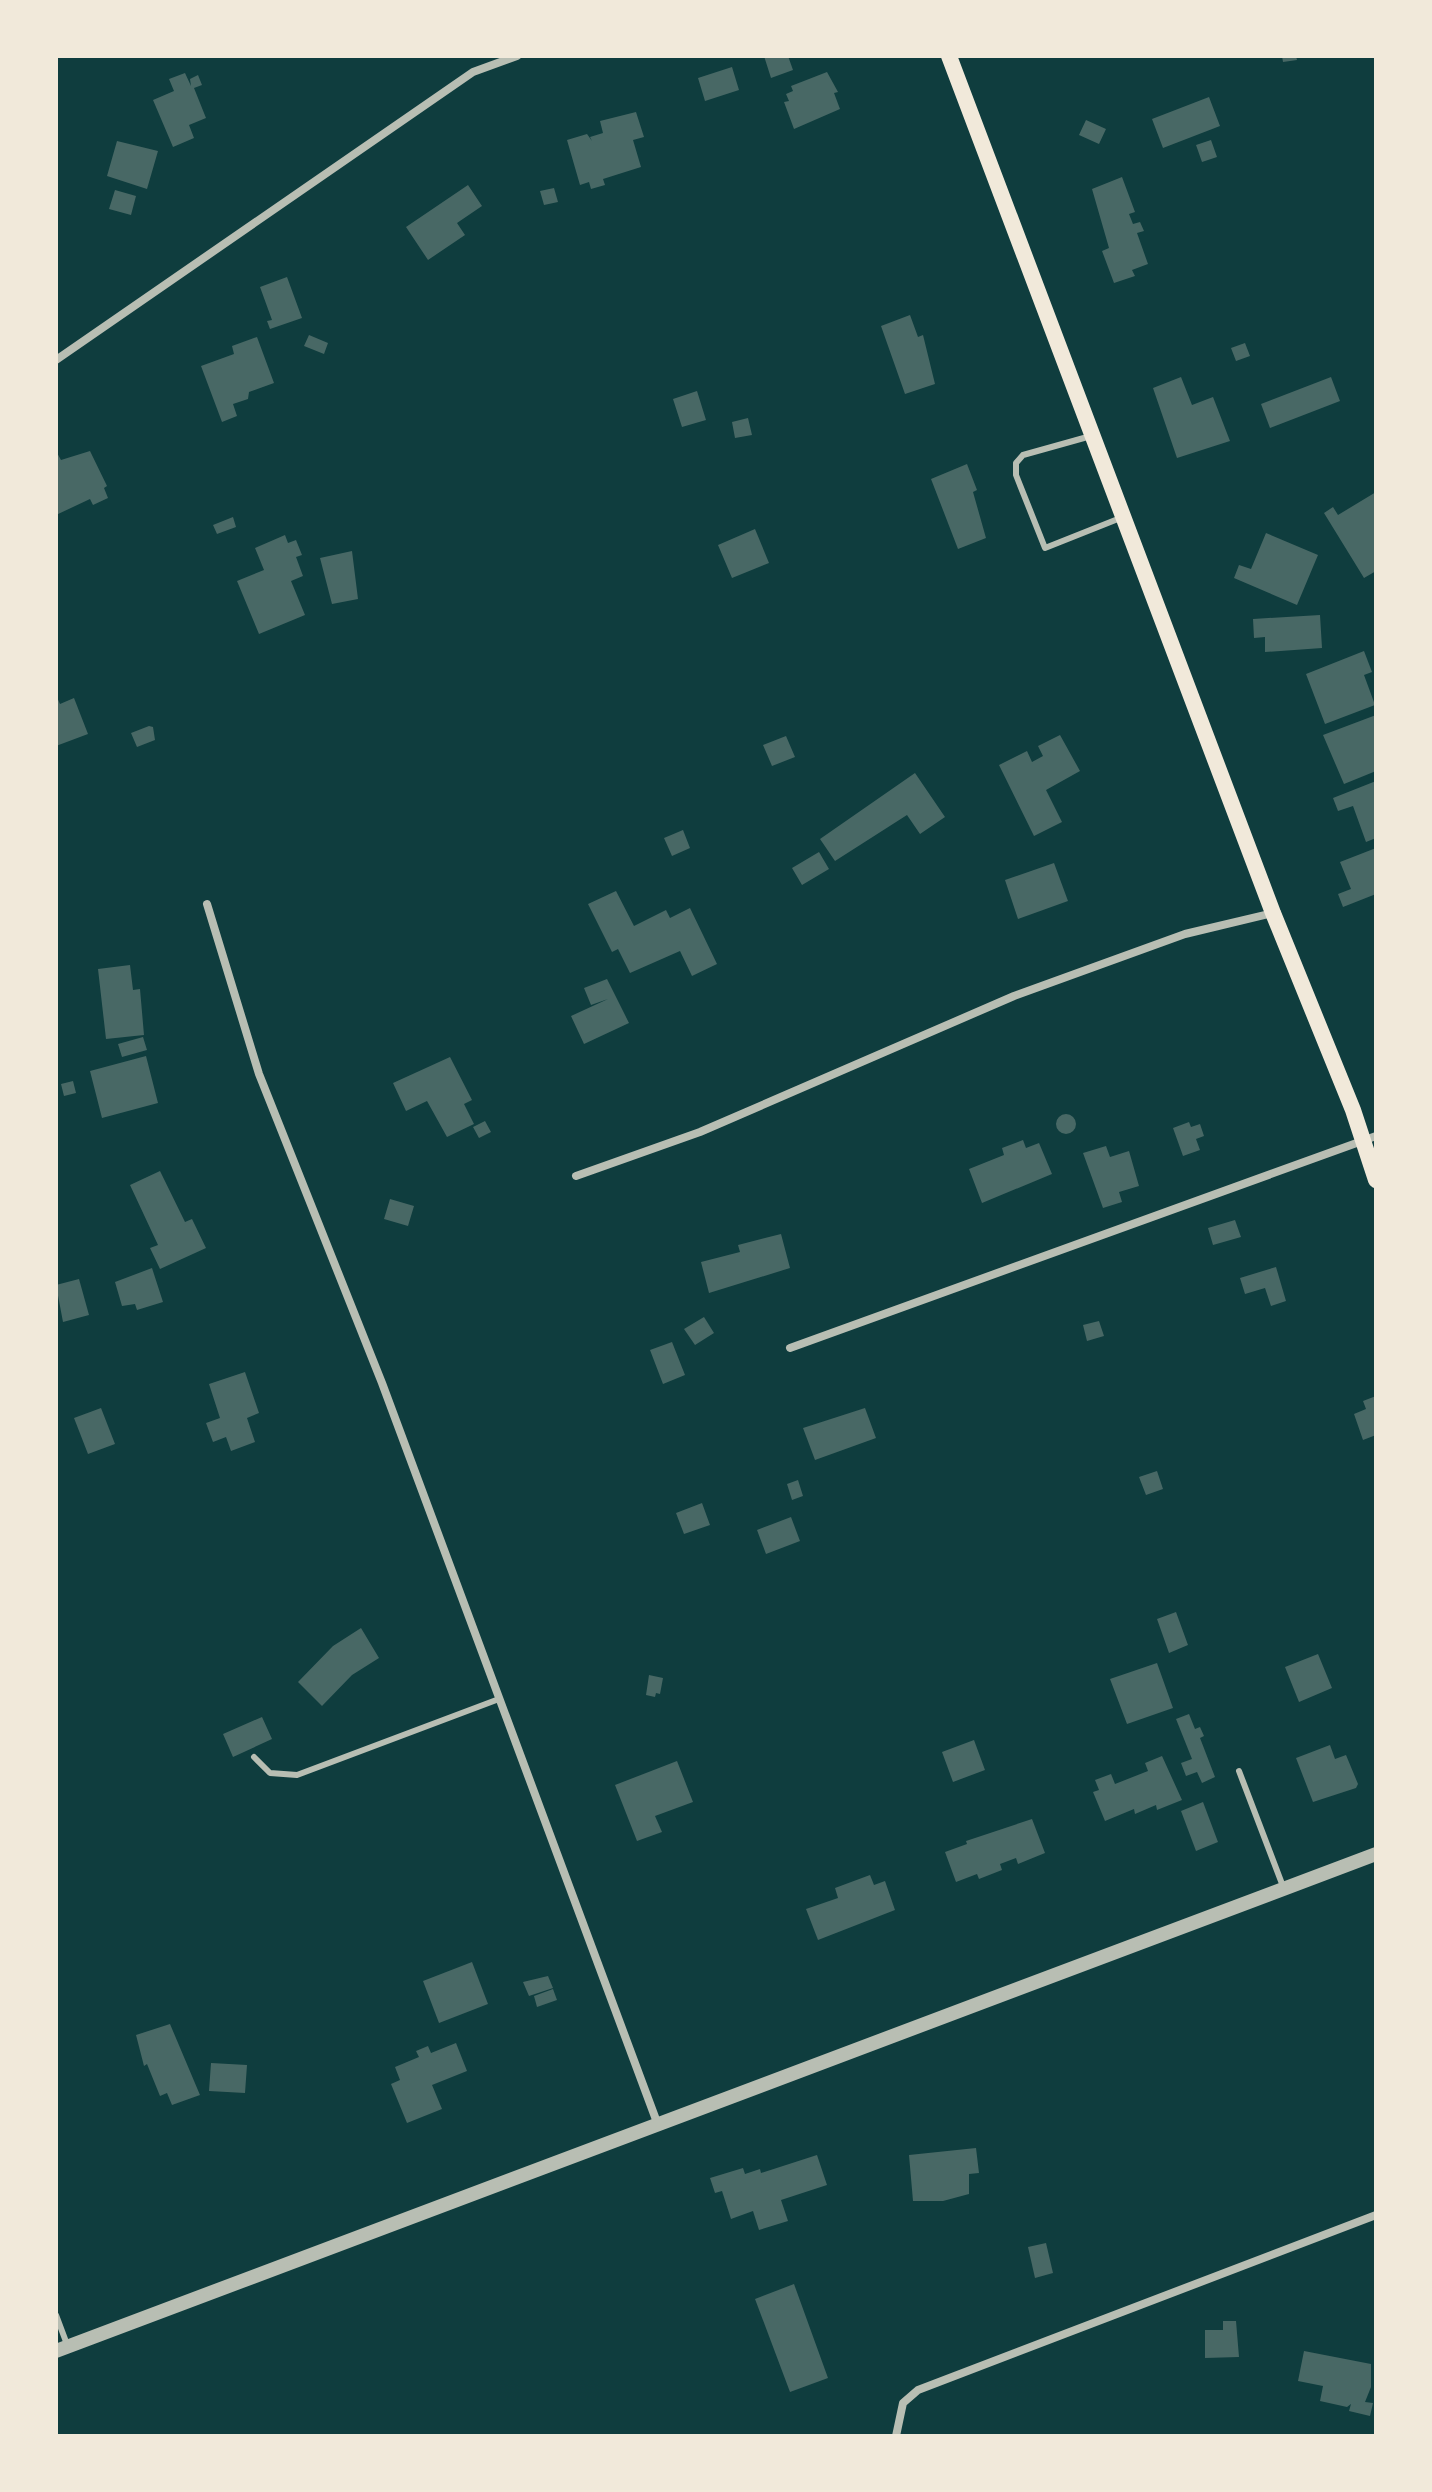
<svg xmlns="http://www.w3.org/2000/svg" width="1432" height="2492" font-family="'Playfair Display',serif">
  <rect width="100%" height="100%" fill="#0f3d3e"/>
  <!-- building -->
  <path fill="#486865" d="M764 56H788L793 70 771 78Z
    M1282 56H1296L1297 60 1283 62Z
    M732 67 739 90 705 101 698 78Z
    M827 72 838 92 834 93 840 109 794 129 784 102 789 101 786 94 793 91 791 86Z
    M185 73 191 86 190 79 198 75 202 85 194 88 206 118 189 125 194 138 173 147 153 100 174 91 169 79Z
    M1209 97 1220 126 1163 148 1152 119Z
    M636 112 644 137 633 140 641 167 603 179 605 185 591 189 589 182 580 185 567 140 587 134 592 141 590 137 603 133 600 121Z
    M1086 120 1106 129 1099 144 1079 135Z
    M1211 140 1217 157 1202 162 1196 145Z
    M117 141 158 151 147 189 107 176Z
    M1122 177 1135 212 1129 214 1133 224 1140 222 1144 231 1137 233 1148 264 1132 270 1135 276 1114 283 1102 251 1109 248 1092 189Z
    M468 185 482 206 457 223 465 235 428 260 406 227Z
    M554 188 558 202 544 205 540 191Z
    M115 190 136 196 131 215 109 209Z
    M287 277 302 318 270 329 267 321 272 320 260 287Z
    M910 315 918 337 923 335 935 384 905 394 881 326Z
    M309 335 328 343 324 354 304 346Z
    M257 337 274 383 249 392 248 399 233 404 237 416 222 422 201 366 234 354 232 346Z
    M1245 343 1250 356 1236 361 1231 348Z
    M1181 377 1192 405 1213 397 1230 441 1177 458 1153 388Z
    M1331 377 1340 401 1270 428 1261 404Z
    M697 391 706 420 682 427 673 399Z
    M748 418 752 435 735 438 732 422Z
    M56 451 61 460 90 451 107 486 104 488 108 498 93 505 90 499 56 515Z
    M967 464 977 490 973 492 986 538 958 549 931 479Z
    M1376 492V571L1364 578 1324 513 1333 507 1338 515Z
    M233 517 236 527 217 534 213 525Z
    M755 529 769 563 732 578 718 545Z
    M1266 533 1318 555 1297 605 1234 578 1239 565 1251 569Z
    M285 535 288 543 296 540 302 555 296 557 303 576 291 581 305 615 259 634 237 581 264 570 255 548Z
    M352 551 358 599 332 604 320 558Z
    M1320 615 1322 648 1265 652V637L1254 638 1253 619Z
    M1364 651 1372 672 1364 675 1375 705 1325 724 1306 674Z
    M56 695 60 704 74 698 88 734 56 746Z
    M1376 715V771L1344 784 1323 735Z
    M149 726 153 727 155 740 137 747 131 733Z
    M1060 735 1080 771 1046 790 1062 822 1034 836 999 765 1027 751 1032 762 1043 756 1038 746Z
    M786 736 795 757 772 766 763 745Z
    M915 773 945 817 920 834 907 815 835 861 820 839Z
    M1376 781V838L1366 842 1353 806 1338 811 1333 798Z
    M683 830 690 848 672 856 664 838Z
    M1376 848V894L1343 907 1338 894 1351 889 1340 862Z
    M819 852 829 869 802 885 792 868Z
    M1054 863 1068 901 1018 919 1005 880Z
    M616 891 634 926 666 910 670 918 690 908 717 964 692 976 680 951 630 973 618 949 612 952 588 904Z
    M130 965 133 990 140 989 144 1035 106 1039 98 969Z
    M607 979 629 1023 584 1044 571 1016 608 999 591 1005 584 988Z
    M143 1037 147 1050 122 1057 118 1044Z
    M146 1056 158 1103 102 1118 90 1071Z
    M450 1057 472 1100 464 1104 474 1124 447 1137 427 1101 406 1111 393 1083Z
    M73 1081 76 1093 64 1096 61 1084Z
    M1056 1124a10 10 0 1 1 20 0a10 10 0 1 1-20 0Z
    M485 1121 491 1132 479 1138 473 1127Z
    M1189 1122 1191 1127 1200 1124 1204 1136 1196 1139 1200 1150 1183 1156 1173 1128Z
    M1023 1140 1026 1148 1039 1143 1052 1174 982 1203 969 1169 1004 1155 1002 1148Z
    M1106 1146 1110 1157 1129 1151 1139 1186 1119 1192 1122 1202 1103 1208 1083 1153Z
    M160 1171 185 1222 192 1219 206 1248 160 1269 150 1248 158 1245 130 1185Z
    M390 1199 414 1206 408 1226 384 1219Z
    M1235 1220 1241 1237 1213 1245 1208 1228Z
    M781 1234 790 1268 709 1293 701 1262 740 1252 738 1245Z
    M1276 1267 1286 1301 1271 1306 1265 1288 1245 1294 1240 1278Z
    M152 1268 163 1302 137 1310 135 1304 122 1306 115 1282Z
    M79 1279 89 1315 63 1322 56 1285Z
    M704 1317 714 1333 695 1345 684 1329Z
    M1099 1321 1104 1336 1087 1341 1083 1325Z
    M672 1342 685 1375 663 1384 650 1350Z
    M245 1372 259 1413 247 1418 255 1442 231 1451 226 1437 213 1442 206 1423 220 1418 209 1384Z
    M1376 1396V1435L1363 1440 1354 1414 1366 1409 1363 1401Z
    M101 1408 115 1444 88 1454 74 1418Z
    M865 1408 876 1438 815 1460 803 1428Z
    M1157 1471 1163 1489 1146 1495 1139 1477Z
    M798 1480 803 1496 792 1500 787 1484Z
    M702 1503 710 1525 684 1534 676 1513Z
    M791 1517 800 1541 766 1554 757 1530Z
    M1176 1612 1188 1645 1169 1653 1157 1619Z
    M361 1628 379 1658 352 1675 322 1706 298 1682 333 1646Z
    M1318 1654 1332 1688 1299 1702 1285 1667Z
    M1157 1663 1173 1708 1127 1724 1110 1679Z
    M649 1675 663 1678 660 1694 656 1693 655 1697 646 1695Z
    M1189 1714 1195 1729 1200 1727 1204 1736 1200 1738 1215 1777 1202 1783 1197 1772 1186 1776 1181 1763 1192 1759 1176 1719Z
    M262 1717 272 1739 233 1757 223 1734Z
    M974 1740 985 1770 953 1782 942 1752Z
    M1330 1745 1335 1759 1346 1755 1358 1784 1356 1788 1313 1802 1296 1758Z
    M1162 1756 1182 1800 1157 1810 1156 1805 1135 1814 1134 1809 1105 1821 1093 1792 1099 1790 1095 1780 1111 1774 1115 1784 1148 1771 1145 1763Z
    M677 1761 693 1802 655 1816 662 1832 637 1841 615 1785Z
    M1203 1802 1218 1842 1196 1851 1181 1811Z
    M1032 1819 1045 1853 1018 1864 1016 1858 1000 1864 1002 1870 979 1879 977 1874 956 1882 945 1852 967 1844 966 1841Z
    M870 1875 874 1885 885 1881 895 1910 818 1940 806 1909 838 1898 835 1888Z
    M472 1962 488 2004 439 2023 423 1981Z
    M548 1976 553 1988 529 1996 523 1982Z
    M553 1989 557 2000 537 2007 534 1996Z
    M170 2024 200 2095 172 2105 167 2093 160 2096 147 2064 144 2066 136 2035Z
    M456 2043 467 2071 432 2085 442 2109 407 2123 391 2084 400 2080 395 2067 419 2057 416 2051 428 2046 431 2053Z
    M211 2063 247 2065 245 2093 209 2091Z
    M976 2148 979 2173 969 2174V2194L943 2201H913L909 2155Z
    M817 2155 827 2185 781 2200 788 2221 759 2230 753 2211 731 2219 722 2191 715 2193 710 2178 743 2168 745 2174 760 2169 761 2173Z
    M1046 2243 1053 2273 1035 2278 1028 2247Z
    M794 2284 828 2378 790 2392 755 2299Z
    M1223 2321H1236L1239 2357 1205 2358V2330H1223Z
    M1304 2351 1371 2364V2387L1365 2402 1373 2403 1370 2416 1349 2411 1351 2404 1347 2407 1320 2401 1323 2386 1298 2381Z"/>
  <g fill="none" stroke-linecap="round" stroke-linejoin="round">
    <!-- service -->
    <path stroke="#b8beb3" stroke-width="6" d="M1091 436 1023 455 1016 463V475L1045 548 1123 517
      M254 1757 270 1773 297 1775 499 1699
      M1239 1771 1284 1889
      M56 2315 68 2347"/>
    <!-- minor -->
    <path stroke="#b8beb3" stroke-width="8" d="M56 360 473 72 517 56
      M207 904 259 1074 382 1383 658 2125
      M576 1176 700 1132 1014 996 1185 934 1273 913
      M790 1348 1376 1136
      M896 2436 903 2403 918 2390 1376 2215"/>
    <!-- tertiary -->
    <path stroke="#b8beb3" stroke-width="14" d="M56 2351 1376 1854"/>
    <!-- secondary -->
    <path stroke="#f1e9da" stroke-width="16" d="M949 56 1273 913 1353 1110 1376 1180"/>
  </g>
  <!-- border -->
  <rect width="1432" height="2492" fill="none" stroke="#f1e9da" stroke-width="116"/>
</svg>
